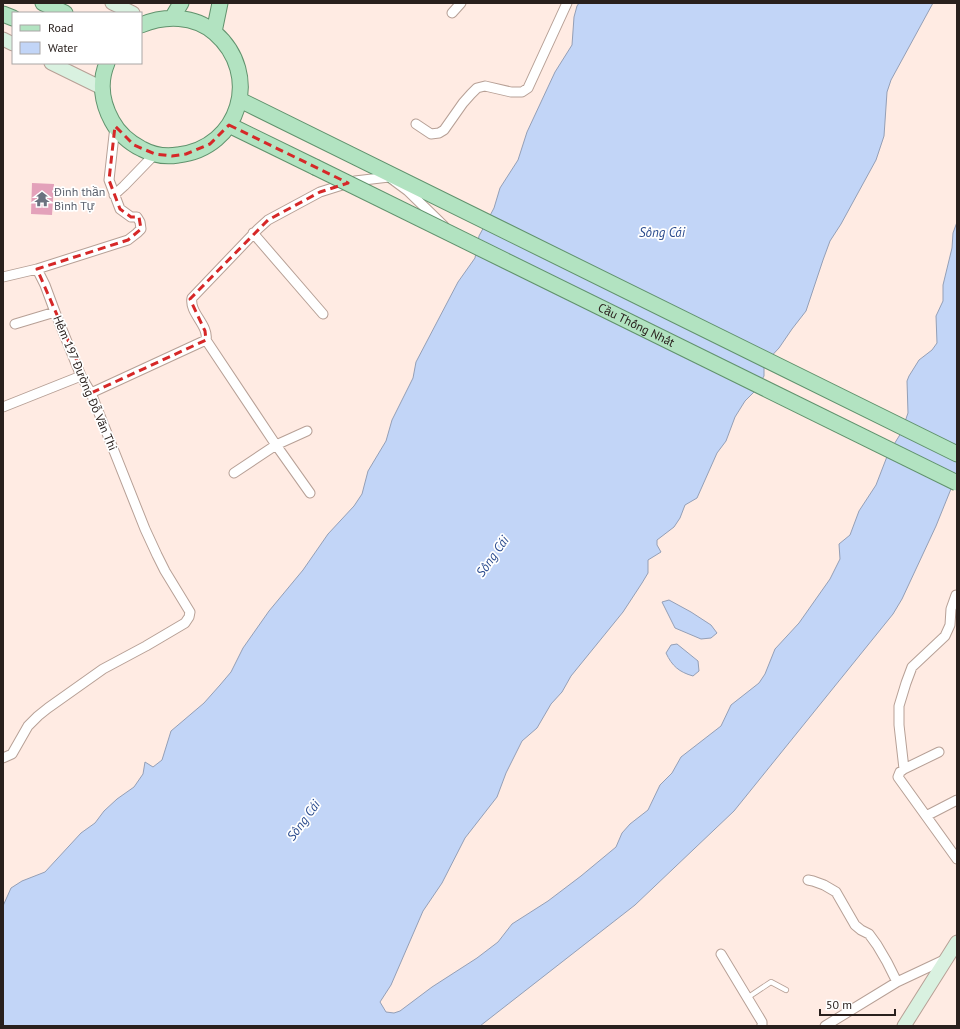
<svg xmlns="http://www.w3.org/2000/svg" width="960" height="1029" font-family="'PT Sans',sans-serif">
  <rect width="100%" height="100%" fill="#ffebe3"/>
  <!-- water -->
  <path fill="#c2d5f7" stroke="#949fb6" d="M579 3H933L891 80 887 92 884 136 876 160 841 224 830 241 823 260 806 311 792 329 779 348 764 364V376L756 390 745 401 735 417 726 441 717 453 697 498 685 505 680 518 674 527 657 540V545L661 552 648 560V573L642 583 623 612 571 676 562 692 551 704 537 728 522 741 506 773 497 797 465 838 442 883 423 911 391 985 380 1002 386 1012 394 1013 400 1011 432 987 477 958 498 942 512 924 548 901 581 876 616 847 622 833 630 824 648 810 660 785 672 773 681 757 721 726 731 705 759 683 765 674 775 649 799 623 830 579 840 559 839 544 850 535 859 511 876 485 888 454 901 433 908 413 907 381 909 376 919 360 932 350 937 343 936 316 943 301V285L952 248 953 233 957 222V474L936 526 902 599 893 614 734 811 635 905 480 1026H3V906L11 888 22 881 45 872 81 833 95 823 104 811 117 799 134 787 143 774 145 762 153 767 162 760 171 731 204 703 220 685 231 672 243 648 269 611 303 570 328 534 354 506 362 494 368 471 386 441 392 420 413 378 416 362 458 282 475 258 479 236 494 208 500 188 518 160 527 132 555 72 572 45 574 17 577 6Z
    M669 600 691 612 711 625 717 633 711 638 701 639 675 628 662 602Z
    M677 644 698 661 699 671 693 676C679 672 672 666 666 653L671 645Z"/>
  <!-- building -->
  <path fill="#e3a1ba" d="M32 183 54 184 52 215 31 214Z"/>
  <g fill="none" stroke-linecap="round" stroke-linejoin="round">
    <!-- lane casing -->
    <g stroke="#b7a096" stroke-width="6">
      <path id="lane" d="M747 998 771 982 786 990"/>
    </g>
    <!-- street casing -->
    <g stroke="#b7a096" stroke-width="11">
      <path id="street" d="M452 13 461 3
        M416 124 431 134 439 133 444 130 463 103 471 94 477 88 485 86 511 92H522L528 88 567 3
        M114 195 124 186 155 154
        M253 233 323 314
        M37 269 128 240 137 233 141 229 140 222 137 217H131L120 209 109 180 115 126
        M3 277 37 269 45 285 55 312 81 376 91 393 145 529 157 555 165 571 190 612 189 617 185 623 146 646 103 669 48 708 38 716 28 726 12 754 3 758
        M15 324 55 312
        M206 340C209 325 189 313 192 298L258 229 268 220 320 192 355 181 389 177 408 191 444 226
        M91 393 206 340 276 445 310 493
        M3 407 81 376
        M234 473 276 445 307 431
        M939 752 904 769 900 772 898 777 957 859
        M904 769 899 725V706L906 683 912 667 945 636 950 625 951 609 956 595
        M926 816 957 800
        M808 880 813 881 824 885 836 892 855 925 861 930 869 934 877 945 887 962 897 982
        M721 954 762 1022V1026
        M825 1026 897 982 946 959"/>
    </g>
    <!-- secondary casing -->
    <g stroke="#b7a096" stroke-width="15">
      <path id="secondary" d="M112 3 133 13
        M3 39 13 44
        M51 63 102 88
        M904 1026 957 942"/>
    </g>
    <!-- primary casing -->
    <g stroke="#61926d" stroke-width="17">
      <path id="primary" d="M43 3 65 13
        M3 14 13 18
        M172 18 181 3
        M214 32 220 3
        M107 63C99 82 102 103 112 121 119 134 130 143 142 149 153 155 166 157 178 155 240 148 262 74 215 33 194 15 165 15 141 25
        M240 100 957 454
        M229 125 315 167"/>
    </g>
    <!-- lane -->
    <use href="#lane" stroke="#fff" stroke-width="4.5"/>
    <!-- street -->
    <use href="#street" stroke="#fff" stroke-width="9"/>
    <!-- secondary -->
    <use href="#secondary" stroke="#d9f1e0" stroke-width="13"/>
    <!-- primary -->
    <use href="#primary" stroke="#b2e3c1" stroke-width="15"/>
    <!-- primary-bridge casing -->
    <g stroke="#61926d" stroke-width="17" stroke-linecap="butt">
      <g id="primary-bridge">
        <path id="s1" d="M315 167 957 483"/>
      </g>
    </g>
    <!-- primary-bridge -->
    <use href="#primary-bridge" stroke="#b2e3c1" stroke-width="15"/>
  </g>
  <!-- marked area -->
  <path fill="none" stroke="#d62828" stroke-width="3" stroke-dasharray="8 5" stroke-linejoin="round" d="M229 125 348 183 320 192 268 220 190 299 205 331 206 340 91 393 37 269 128 240 141 229 139 217H131L120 209 109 180 115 126 134 145 155 154 172 156 186 154 210 144Z"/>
  <!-- icons -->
  <defs>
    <g id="temple-bare" transform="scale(1.2)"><path d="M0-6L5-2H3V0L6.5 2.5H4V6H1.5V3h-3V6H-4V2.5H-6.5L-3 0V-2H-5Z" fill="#6b7280" stroke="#fff" stroke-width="2.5" paint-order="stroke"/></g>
  </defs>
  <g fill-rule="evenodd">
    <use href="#temple-bare" x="42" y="199"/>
  </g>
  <g text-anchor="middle" stroke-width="3.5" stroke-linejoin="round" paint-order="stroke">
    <!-- worship labels -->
    <g font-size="12" fill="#5b616d" stroke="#fff" text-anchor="start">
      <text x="54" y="196">Đình thần<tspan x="54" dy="14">Bình Tự</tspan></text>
    </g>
    <!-- street labels -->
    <g font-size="12" fill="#29201d" stroke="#fff">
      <text dy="4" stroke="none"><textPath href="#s1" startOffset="358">Cầu Thống Nhất</textPath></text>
      <text transform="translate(85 383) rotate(67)" y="4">Hẻm 197 Đường Đỗ Văn Thi</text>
    </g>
    <!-- water labels -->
    <g font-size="13" font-style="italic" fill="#2b4c8e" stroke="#fff">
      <text x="662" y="237">Sông Cái</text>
      <text transform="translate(492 556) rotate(-55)" y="5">Sông Cái</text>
      <text transform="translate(303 820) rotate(-54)" y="5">Sông Cái</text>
    </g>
  </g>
  <!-- border -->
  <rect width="960" height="1029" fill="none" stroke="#29201d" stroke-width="8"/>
  <!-- legend -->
  <rect x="12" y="12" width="130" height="52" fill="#ffffff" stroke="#a9a6a5"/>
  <rect x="20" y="25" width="20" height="6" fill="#b2e3c1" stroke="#a9a6a5"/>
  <text x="48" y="32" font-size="12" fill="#29201d">Road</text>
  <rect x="20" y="42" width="20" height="12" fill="#c2d5f7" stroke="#a9a6a5"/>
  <text x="48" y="52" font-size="12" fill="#29201d">Water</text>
  <!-- scale -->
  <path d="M820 1009v6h75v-6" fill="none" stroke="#29201d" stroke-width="2"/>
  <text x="826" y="1009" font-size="12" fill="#29201d" stroke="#ffffff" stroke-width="3" paint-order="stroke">50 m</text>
</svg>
